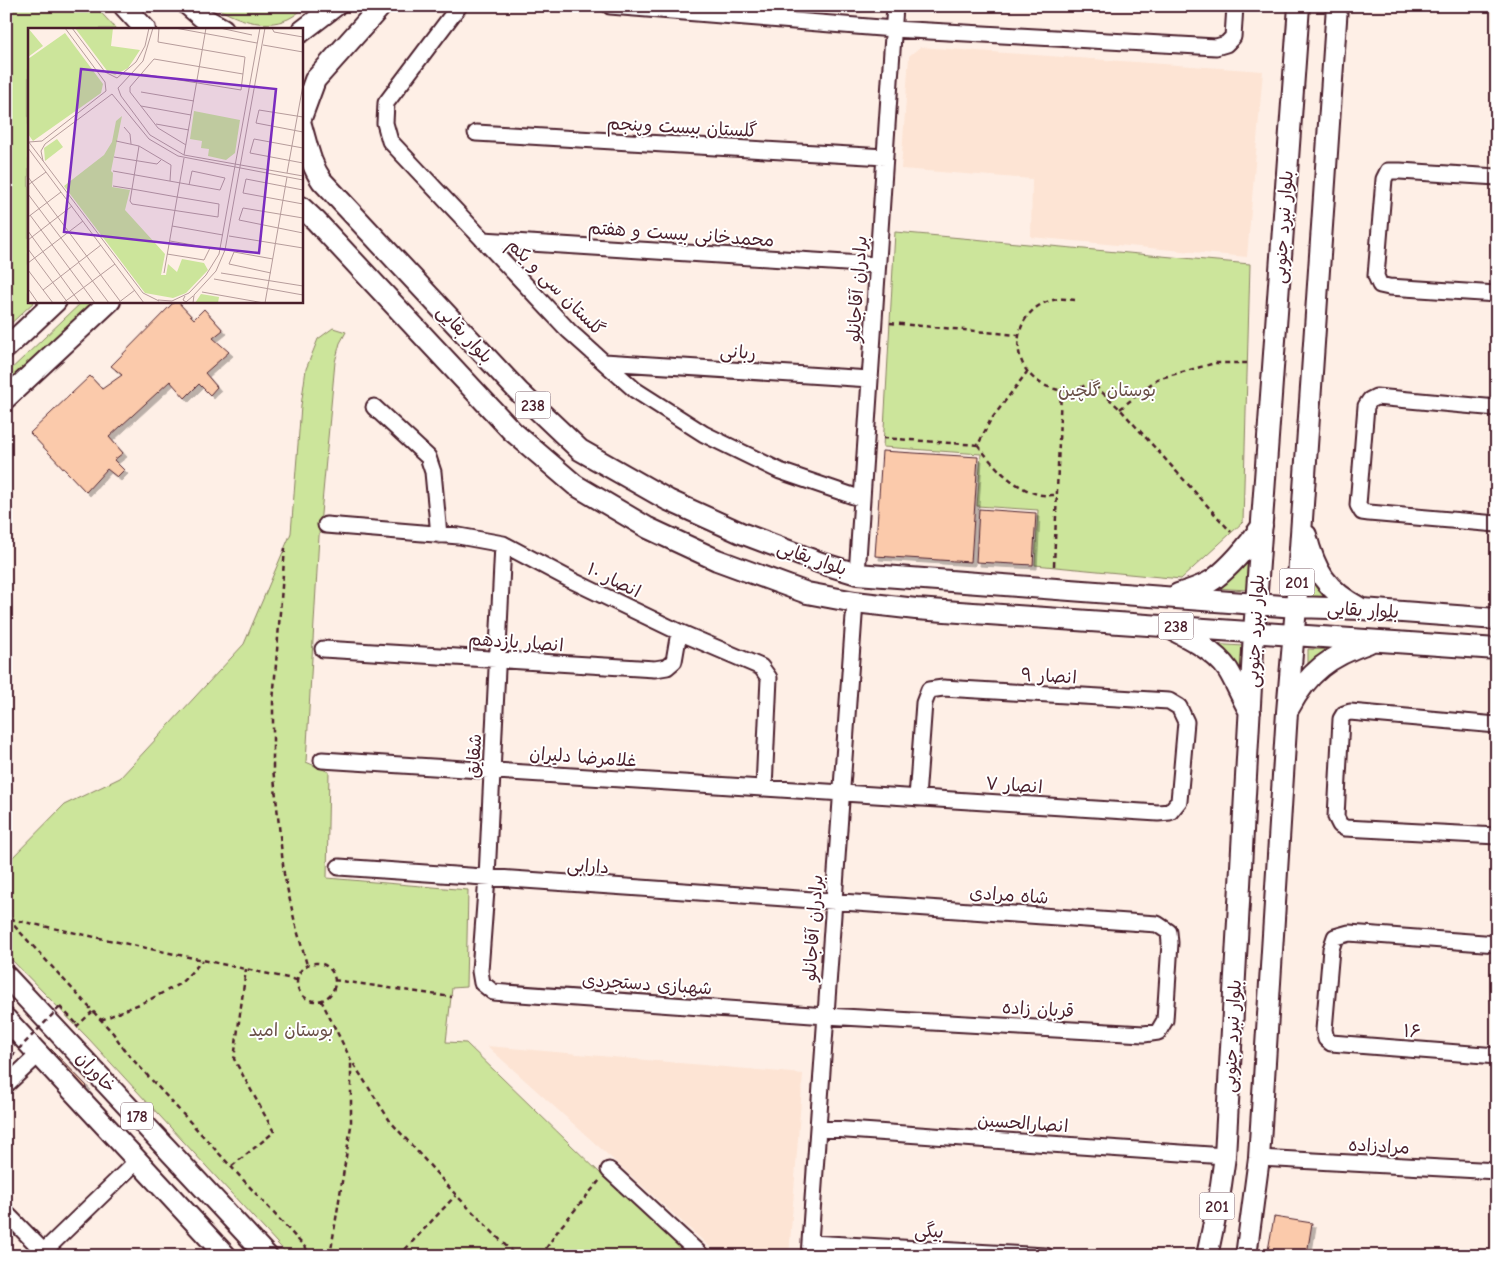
<svg xmlns="http://www.w3.org/2000/svg" width="1503" height="1262" font-family="'Comic Neue','Playpen Sans Arabic',sans-serif">
  <defs>
    <filter id="shadow"><feDropShadow dx="4" dy="4" stdDeviation="0" flood-color="#0004"/></filter>
  </defs>
  <rect width="100%" height="100%" fill="#feefe6"/>
  <filter id="ink" filterUnits="userSpaceOnUse"><feTurbulence type="fractalNoise" baseFrequency=".02" numOctaves="2"/><feDisplacementMap in="SourceGraphic" scale="10" xChannelSelector="R" yChannelSelector="G"/><feConvolveMatrix kernelMatrix="1 2 1 2 8 2 1 2 1" color-interpolation-filters="sRGB"/></filter>
  <g filter="url(#ink)">
    <!-- built -->
    <path fill="#fde4d4" d="M920 47 1263 71 1247 257 1031 237 1032 179 901 169 909 56Z
      M487 1046 803 1074 789 1256H720Z"/>
    <!-- green -->
    <path fill="#cce59b" stroke="#8b8263" d="M6 6H95L116 29H29V301H35L6 328Z
      M214 6H307C301 10 295 16 288 19 263 30 235 19 214 6Z
      M895 232 1250 264 1243 522 1181 579 1035 565 1038 510 977 506 981 454 883 447Z
      M83 301H97L6 386V374Z
      M333 328 346 332 340 343 335 362 319 536 306 762 329 772 327 878 468 890 466 987 452 988 446 1042 466 1043 603 1176 691 1256H289L88 1038 6 954V864L64 805 120 778 244 644 291 533 301 406 306 369 318 339Z
      M1250 552 1248 590 1212 588Z
      M1310 564 1332 600 1310 599Z
      M1209 644 1244 646 1243 686Z
      M1308 649 1336 650 1308 673Z"/>
    <!-- building -->
    <path fill="#fbcaab" stroke="#4a1f2b" filter="url(#shadow)" d="M175 301H177L194 319 204 309 223 330 213 338 229 352 205 373 217 387 210 395 199 384 185 398 170 381 109 437 123 453 114 460 124 470 117 477 107 469 86 492 30 433 90 376 102 389 122 375 111 366Z
      M882 451 978 457 971 562 875 556Z
      M979 509 1036 513 1033 565 976 562Z
      M51 1049 87 1086 81 1093 46 1053Z
      M1274 1217 1312 1223 1307 1254 1292 1251 1291 1256H1267Z
      M248 1246 257 1256H245L242 1253Z"/>
    <g fill="none" stroke-linecap="round" stroke-linejoin="round">
      <!-- minor casing -->
      <g stroke="#4a1f2b" stroke-width="19">
        <path id="minor" d="M459 6 386 103 385 123 390 141 569 331 635 390 704 434 780 471 862 499
          M610 6 893 29 1216 47 1226 44 1233 37 1235 6
          M476 133 885 157
          M1497 177 1400 171H1388L1384 179 1376 276 1380 285 1389 287 1497 294
          M483 240 877 265
          M604 362 870 379
          M374 407 428 457 433 472 439 535
          M1497 408 1376 397 1370 400 1366 406 1358 505 1362 512 1369 513 1497 524
          M326 525 459 536 503 544 571 580 679 632 761 667 769 678 764 788
          M857 574 895 6
          M323 649 655 669 667 667 674 661 679 632
          M1497 725 1350 712 1344 714 1341 719 1336 817 1340 825 1345 828 1497 836
          M322 760 1158 813 1170 812 1179 801 1186 722 1179 707 1169 701 943 688 929 690 924 703 917 798
          M339 867C612 886 885 906 1157 924L1169 932 1170 943 1165 1020 1158 1032 1144 1034 826 1016 493 992 482 983 480 971 487 877 503 544
          M1497 944 1349 933 1335 937 1331 949 1324 1030 1326 1039 1331 1043 1497 1056
          M6 1085 39 1054
          M818 1128 1225 1156
          M1259 1158 1497 1171
          M609 1170 702 1256
          M6 1213 48 1256
          M810 1243 1046 1256
          M39 1256 138 1160
          M809 1256 855 602"/>
      </g>
      <!-- major casing -->
      <g stroke="#4a1f2b" stroke-width="24">
        <path id="major" d="M124 6 145 29
          M189 6 203 18 223 29
          M301 32 335 6
          M301 118 315 80 381 6
          M301 125C307 145 310 164 322 181L519 392 580 450 668 500 741 533 821 563 857 574 1296 607 1362 609 1497 619
          M301 207 316 221 512 431 575 485 648 528 717 560 807 593 855 602 916 609 1497 649
          M6 348 56 301
          M6 398 110 301
          M1306 535C1315 571 1326 590 1360 608
          M1178 594C1191 590 1204 586 1214 579 1231 566 1250 543 1262 526
          M1171 629C1191 639 1215 651 1228 670 1236 683 1242 699 1250 712
          M1289 708C1308 672 1330 656 1368 643
          M6 976 267 1256
          M6 1019 226 1256
          M1207 1256 1219 1199 1225 1156 1254 632 1299 6
          M1246 1256 1259 1158 1287 712 1296 607 1337 6"/>
      </g>
      <!-- path -->
      <path stroke="#4a1f2b" stroke-width="2.5" stroke-dasharray="5 4" stroke-linecap="butt" d="M1075 300C1070 300 1064 298 1059 299 1007 305 1004 377 1055 389 1062 391 1071 391 1078 389 1082 387 1087 384 1091 382L1120 409 1231 532
        M890 323 1018 335
        M1120 409 1157 379 1215 363H1247
        M883 438 978 445 990 421 1027 372
        M978 445C993 466 1012 486 1037 494 1043 496 1051 495 1057 495
        M285 548 273 702V768L284 874 295 923 307 965
        M1054 566 1061 391
        M8 919 113 1033 126 1052 313 1256
        M10 919 297 980
        M297 982a19 19 0 1 1 38 0a19 19 0 1 1-38 0Z
        M334 980 452 997
        M321 1000 351 1060 390 1121 456 1195 516 1256
        M60 1007 78 1025
        M101 1020 149 1000 181 983 203 960
        M76 1027 92 1012
        M232 1166 274 1132 234 1059 246 969
        M330 1256 351 1126V1061
        M399 1256 456 1195
        M541 1256 559 1229 600 1180"/>
      <!-- minor -->
      <use href="#minor" stroke="#fff" stroke-width="15"/>
      <!-- major -->
      <use href="#major" stroke="#fff" stroke-width="20"/>
      <!-- path-bridge -->
      <path stroke="#4a1f2b" stroke-width="2.5" stroke-dasharray="5 4" stroke-linecap="butt" d="M12 1056 60 1007"/>
    </g>
  </g>
  <g text-anchor="middle" stroke-width="4" stroke-linejoin="round" paint-order="stroke">
    <!-- shield labels -->
    <g fill="#fff" stroke="#80626b" stroke-width="1">
      <rect x="515.5" y="391.5" width="35" height="27" rx="4"/>
      <rect x="1279.5" y="568.5" width="35" height="27" rx="4"/>
      <rect x="1158.5" y="612.5" width="35" height="27" rx="4"/>
      <rect x="121" y="1102.5" width="32" height="27" rx="4"/>
      <rect x="1199.5" y="1192.5" width="35" height="27" rx="4"/>
    </g>
    <g font-size="16" font-weight="bold" fill="#4a1f2b">
      <text x="533" y="411">238</text>
      <text x="1297" y="588">201</text>
      <text x="1176" y="632">238</text>
      <text x="137" y="1122">178</text>
      <text x="1217" y="1212">201</text>
    </g>
    <!-- street labels -->
    <g font-size="18" fill="#4a1f2b" stroke="#fff">
      <text transform="translate(682 127) rotate(3)" y="6">گلستان بیست وپنجم</text>
      <text transform="translate(1283 227) rotate(-86)" y="6">بلوار نبرد جنوبی</text>
      <text transform="translate(681 234) rotate(4)" y="6">محمدخانی بیست و هفتم</text>
      <text transform="translate(556 287) rotate(45)" y="6">گلستان سی و یکم</text>
      <text transform="translate(857 289) rotate(-86)" y="6">برادران آقاجانلو</text>
      <text transform="translate(465 334) rotate(47)" y="6">بلوار بقایی</text>
      <text transform="translate(738 352) rotate(4)" y="6">ربانی</text>
      <text transform="translate(812 558) rotate(19)" y="6">بلوار بقایی</text>
      <text transform="translate(614 580) rotate(26)" y="6">انصار ۱۰</text>
      <text transform="translate(1363 610) rotate(3)" y="6">بلوار بقایی</text>
      <text transform="translate(1255 631) rotate(-87)" y="6">بلوار نبرد جنوبی</text>
      <text transform="translate(516 642) rotate(4)" y="6">انصار یازدهم</text>
      <text transform="translate(1049 676) rotate(3)" y="6">انصار ۹</text>
      <text transform="translate(474 756) rotate(-87)" y="6">شقایق</text>
      <text transform="translate(583 757) rotate(4)" y="6">غلامرضا دلیران</text>
      <text transform="translate(1014 785) rotate(4)" y="6">انصار ۷</text>
      <text transform="translate(588 866) rotate(4)" y="6">دارابی</text>
      <text transform="translate(1009 895) rotate(4)" y="6">شاه مرادی</text>
      <text transform="translate(813 928) rotate(-86)" y="6">برادران آقاجانلو</text>
      <text transform="translate(647 984) rotate(4)" y="6">شهبازی دستجردی</text>
      <text transform="translate(1038 1009) rotate(3)" y="6">قربان زاده</text>
      <text transform="translate(1412 1031) rotate(4)" y="6">۱۶</text>
      <text transform="translate(1232 1036) rotate(-87)" y="6">بلوار نبرد جنوبی</text>
      <text transform="translate(96 1072) rotate(47)" y="6">خاوران</text>
      <text transform="translate(1023 1123) rotate(4)" y="6">انصارالحسین</text>
      <text transform="translate(1379 1146) rotate(3)" y="6">مرادزاده</text>
      <text transform="translate(929 1231) rotate(3)" y="6">بیگی</text>
    </g>
    <!-- park labels -->
    <g font-size="18" fill="#6a5047" stroke="#fff">
      <text x="1107" y="396">بوستان گلچین</text>
      <text x="291" y="1036">بوستان امید</text>
    </g>
  </g>
  <!-- overview -->
  <g transform="translate(28 28)">
    <rect width="275" height="275" fill="#feefe6"/>
    <path d="M0 0 15 18 0 29ZM47 0H85L83 18 112 22 100 40 87 47 80 44ZM37 5 75 56 73 65 5 113 0 106V31ZM166 83 212 92 207 125 198 132 180 128 181 121 173 120 174 113 162 111ZM94 88 83 143 85 145 84 159 102 162 97 182 137 226 133 247H138L140 236 149 244 154 231 176 235 180 242 158 265 145 270 117 265 36 158 76 127 84 114 88 93ZM29 111 35 119 17 133 16 120ZM173 266 191 269 190 275H167Z" fill="#cce59b"/>
    <path fill="none" stroke="#b69c9b" stroke-width="1" d="M44 0 77 44 89 50 108 34 117 18 121 0M125 0 115 33 90 60 93 68 122 107 156 127 275 148M147 0 229 15M192 0 224 7M244 0 246 4 275 9M235 17 275 24M114 46 213 62 217 29 130 14 131 0M113 64 166 73M113 78 163 87M275 89 231 82 228 95 275 104M128 96 161 102M96 99 102 106 103 116M0 113 115 265 131 273M88 113 111 118 143 137 142 153M1 114 14 113 78 63 77 54 37 0M158 117 130 100 102 64V59L126 31 215 46M0 120 116 275M275 120 226 111 222 125 275 135M156 127 178 0M86 129 129 136 133 132M15 133 13 123 17 116 84 66 121 111 150 128 275 152M85 143 192 162 197 150 164 143 161 157M259 145 275 57M0 149 92 273M0 157 18 144M85 158 104 161 149 169 191 176 190 189 104 176 102 173 104 161 111 118M275 162 218 151 215 165 275 176M0 166 51 234M2 187 67 275M0 189 33 164M275 190 215 180 211 192 275 205M144 198 195 207M0 203 52 275M201 208 275 220M0 212 44 178M0 221 40 275M139 226 176 232 182 220 142 213M0 235 55 193M51 235 81 275M0 242 25 275M136 245 156 130M193 245 275 258M243 245 201 236 206 224 245 231M186 251 275 267M1 262 10 275M15 262 73 217M174 264 236 275M157 268 155 272 158 274 165 268M130 272 144 273 161 265 178 247 191 226 232 0M35 275 87 236M90 275 107 262M165 275 166 267 188 243 197 222 237 0M237 275 259 149"/>
    <path fill="#7b2cbf" fill-opacity="0.15" stroke="#7b2cbf" stroke-width="2.5" d="M53 41 248 61 231 225 36 204Z"/>
    <rect width="275" height="275" fill="none" stroke="#4a1f2b" stroke-width="2.5"/>
  </g>
  <!-- margin -->
  <rect width="1503" height="1262" fill="none" stroke="#fff" stroke-width="25"/>
  <rect x="12" y="12" width="1478" height="1237" fill="none" stroke="#4a1f2b" stroke-width="2" filter="url(#ink)"/>
</svg>
